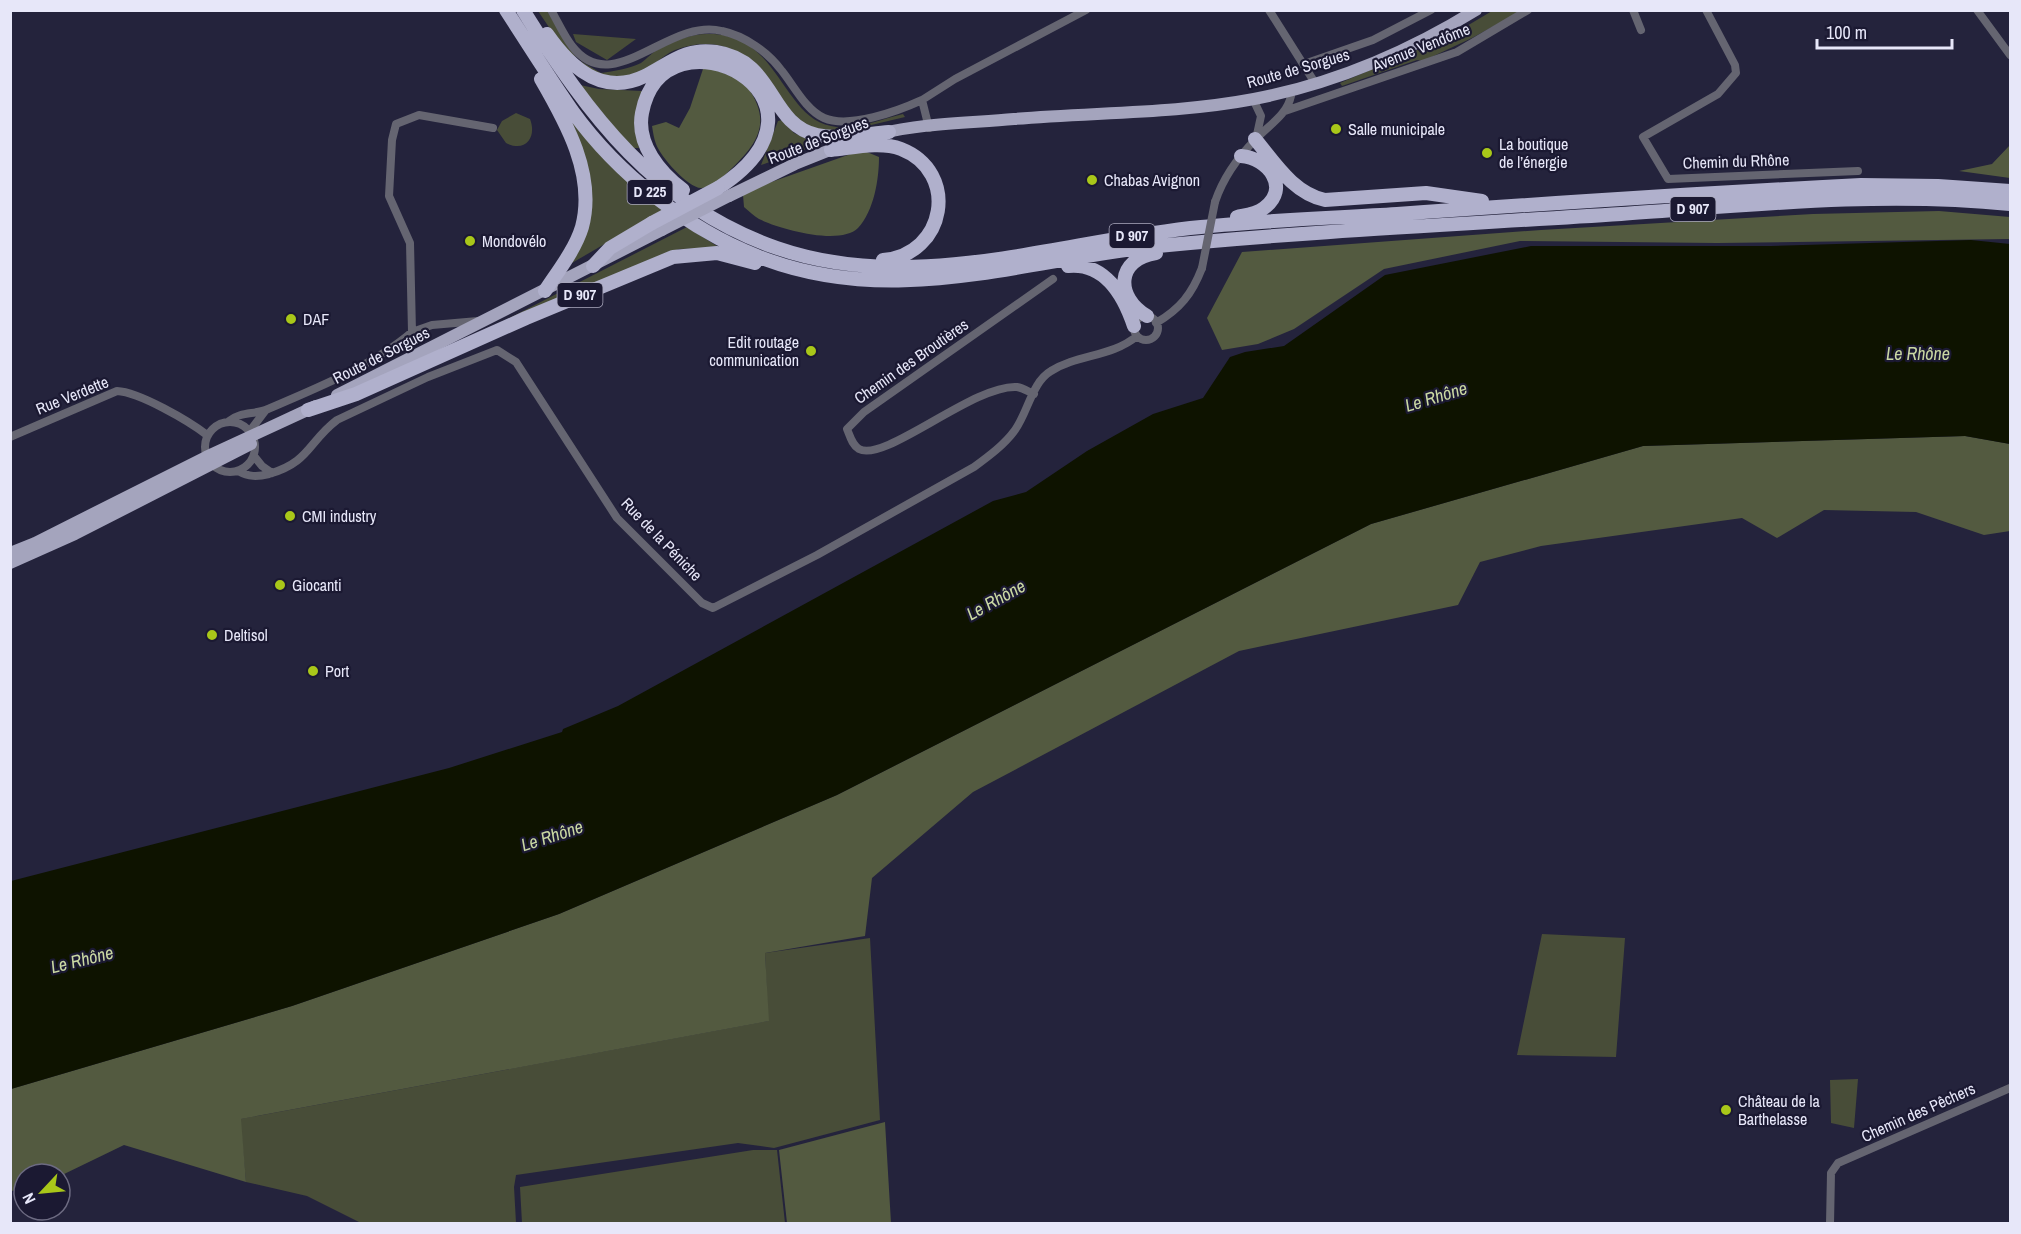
<svg xmlns="http://www.w3.org/2000/svg" width="2021" height="1234" font-family="'Archivo Narrow',sans-serif">
  <rect width="100%" height="100%" fill="#24233c"/>
  <!-- green -->
  <path fill="#484d38" d="M538 11H547L577 59 601 73C614 71 629 69 641 63 647 59 652 52 659 49 673 41 691 34 707 34 779 32 781 116 831 126 853 131 882 119 903 114L905 117 846 131 828 132 798 123C768 79 740 26 675 50 661 56 650 70 636 75 625 78 610 77 599 77L561 45Z
    M1492 11H1521L1472 38 1423 61 1417 60 1342 86 1340 83 1450 36Z
    M573 34 636 39 607 60 576 42Z
    M580 85 599 89 642 91 635 122 639 148H631Z
    M516 113 530 119C537 137 526 153 506 143L497 130 502 121Z
    M782 120 794 133 816 143 815 146 761 165 778 121Z
    M573 121C599 156 628 184 663 210L572 263 586 225 569 123Z
    M687 227 720 248 679 249 492 327Z
    M1542 934 1625 938 1616 1057 1517 1055Z
    M870 938 880 1120 774 1148 738 1143 516 1175 514 1187 516 1223 363 1224 307 1196 246 1182 240 1119 768 1021 765 953Z
    M1858 1079 1854 1128 1831 1123 1830 1080Z
    M753 1150H777L785 1223H522L520 1187Z"/>
  <!-- forest -->
  <path fill="#535a40" d="M704 66C715 71 739 76 746 85 774 123 757 144 728 172 720 179 713 188 701 188 688 188 660 156 656 144 654 139 653 132 652 126L666 122 679 128 690 108Z
    M2010 145V178L1959 171 1992 164Z
    M862 150 879 157C879 179 874 211 858 228 840 246 779 229 759 219 754 216 749 211 744 207L743 195 763 185Z
    M1939 211 2010 217V239L1717 243 1520 241 1384 269 1294 329 1258 344 1222 350 1207 318 1242 252 1541 230 1813 214Z
    M1965 436 2010 444V531L1984 535 1916 512 1824 510 1777 538 1742 518 1541 546 1480 562 1458 605 1239 651 973 792 872 878 865 936 765 953 769 1021 241 1119 246 1182 124 1145 60 1176V1174H24V1189L11 1191V1089L292 1006 559 914 837 795 1371 524 1643 446Z
    M885 1122 891 1223H787L779 1150Z"/>
  <!-- water -->
  <path fill="#0e1300" d="M1971 240 2010 244V444L1965 436 1643 446 1371 524 837 795 559 914 292 1006 11 1089V881L449 768 562 732 563 729 618 706 993 501 1026 492 1087 451 1153 414 1203 398 1230 357 1245 352 1284 346 1385 275 1531 246H1771Z"/>
  <g fill="none" stroke-linecap="round" stroke-linejoin="round">
    <!-- minor -->
    <path stroke="#656571" stroke-width="8" d="M551 10C558 22 564 36 572 46 613 100 668 17 722 31 745 36 768 52 782 71 794 86 806 110 824 118 849 129 898 111 922 100
      M1269 10 1315 83
      M1633 10 1641 30
      M1706 10 1735 65 1736 73 1718 94 1643 137 1668 179 1858 171
      M1977 10 2010 55
      M1304 64 1373 40 1431 10
      M1253 99 1261 116 1256 139
      M1285 111 1457 52 1528 10
      M929 128 922 100 955 79 1086 10
      M1215 202C1223 178 1238 157 1256 139 1269 125 1287 115 1291 96L1289 90
      M1134 328a12 12 0 1 1 24 0a12 12 0 1 1-24 0Z
      M1156 323C1180 309 1192 294 1202 268
      M412 332 432 325 478 321
      M1034 394C1029 392 1023 388 1017 387 974 384 885 463 859 449 852 445 850 436 847 429L864 412 1053 279
      M229 421C241 411 255 415 268 409 315 389 374 365 412 332L410 243 389 196 392 140 396 124 419 115 493 128
      M205 447a25 25 0 1 1 50 0a25 25 0 1 1-50 0Z
      M250 431 265 411
      M10 437 117 391C139 392 189 421 207 435
      M254 456 262 466 272 473
      M238 471C249 477 257 477 269 474 310 462 308 442 337 420L428 377 497 350 516 362 617 518 702 603 713 608 817 555 974 467C989 456 1004 445 1015 430 1028 412 1032 382 1051 371 1078 354 1112 357 1137 336
      M1830 1224 1831 1173 1838 1163 2010 1088"/>
    <!-- primary -->
    <path stroke="#a4a4bd" stroke-width="12" d="M879 134C922 123 970 123 1014 119 1094 112 1175 114 1254 99 1332 84 1408 52 1476 10
      M729 196 795 164 840 146
      M337 395 662 230
      M10 553 35 543 206 457 316 406
      M10 563 75 534 251 444"/>
    <!-- trunk -->
    <path stroke="#b0b0cc" stroke-width="14" d="M506 10C528 44 550 79 573 112 618 174 686 228 757 256 892 310 1021 260 1158 246 1312 231 1466 224 1621 214 1750 205 1881 191 2010 204
      M523 10C588 115 656 206 777 248 915 296 1062 240 1201 227 1266 220 1332 218 1397 214 1552 203 1706 193 1861 185L1938 186 2010 191
      M547 34C570 67 602 97 645 76 669 64 686 47 716 52 776 61 768 124 817 135 840 140 866 134 889 132
      M541 79C566 122 596 175 582 227 575 250 558 271 545 291
      M1255 139C1275 163 1293 193 1325 200L1426 193 1482 201
      M831 150C852 148 880 141 901 149 960 172 946 255 883 260
      M683 190C660 173 636 144 642 113 663 0 858 97 718 188
      M1237 217C1246 215 1256 214 1264 208 1291 188 1268 158 1241 156
      M593 266 610 248 652 223
      M1068 266C1105 262 1124 296 1134 326
      M1147 316C1115 297 1116 259 1156 253
      M308 410 356 394 526 318 673 257 717 253 755 263"/>
    <!-- minor-bridge -->
    <path stroke="#656571" stroke-width="8" d="M1202 268 1215 202"/>
    <!-- primary-bridge -->
    <path stroke="#a4a4bd" stroke-width="12" d="M662 230 729 196"/>
    <!-- trunk-bridge -->
    <path stroke="#b0b0cc" stroke-width="14" d="M652 223 718 188"/>
  </g>
  <!-- markers -->
  <g fill="#a9c719" stroke="#1b1932" stroke-width="2">
    <circle cx="1336" cy="129" r="6"/>
    <circle cx="1487" cy="153" r="6"/>
    <circle cx="1092" cy="180" r="6"/>
    <circle cx="470" cy="241" r="6"/>
    <circle cx="291" cy="319" r="6"/>
    <circle cx="811" cy="351" r="6"/>
    <circle cx="290" cy="516" r="6"/>
    <circle cx="280" cy="585" r="6"/>
    <circle cx="212" cy="635" r="6"/>
    <circle cx="313" cy="671" r="6"/>
    <circle cx="1726" cy="1110" r="6"/>
  </g>
  <g text-anchor="middle" stroke-width="4.5" stroke-linejoin="round" paint-order="stroke">
    <!-- shield labels -->
    <g fill="#1b1932" stroke="#aaa9bd" stroke-width="1.5">
      <rect x="627.5" y="180" width="45" height="24" rx="4.5"/>
      <rect x="1670.5" y="197" width="45" height="24" rx="4.5"/>
      <rect x="1109.5" y="224" width="45" height="24" rx="4.5"/>
      <rect x="557.5" y="283" width="45" height="24" rx="4.5"/>
    </g>
    <g font-size="15" font-weight="bold" fill="#e7e7f9">
      <text x="650" y="197">D 225</text>
      <text x="1693" y="214">D 907</text>
      <text x="1132" y="241">D 907</text>
      <text x="580" y="300">D 907</text>
    </g>
    <!-- street labels -->
    <g font-size="16" fill="#e7e7f9" stroke="#1b1932">
      <text transform="translate(1421 47) rotate(-22)" y="6">Avenue Vendôme</text>
      <text transform="translate(1298 68) rotate(-16)" y="6">Route de Sorgues</text>
      <text transform="translate(818 140) rotate(-21)" y="6">Route de Sorgues</text>
      <text transform="translate(1736 161) rotate(-2)" y="6">Chemin du Rhône</text>
      <text transform="translate(381 355) rotate(-27)" y="6">Route de Sorgues</text>
      <text transform="translate(911 361) rotate(-35)" y="6">Chemin des Broutières</text>
      <text transform="translate(72 395) rotate(-22)" y="6">Rue Verdette</text>
      <text transform="translate(662 539) rotate(46)" y="6">Rue de la Péniche</text>
      <text transform="translate(1918 1112) rotate(-24)" y="6">Chemin des Pêchers</text>
    </g>
    <!-- poi labels -->
    <g font-size="16" fill="#e7e7f9" stroke="#1b1932" text-anchor="start">
      <text x="1348" y="135">Salle municipale</text>
      <text x="1499" y="150">La boutique<tspan x="1499" dy="18">de l’énergie</tspan></text>
      <text x="1104" y="186">Chabas Avignon</text>
      <text x="482" y="247">Mondovélo</text>
      <text x="303" y="325">DAF</text>
      <text x="799" y="348" text-anchor="end">Edit routage<tspan x="799" dy="18">communication</tspan></text>
      <text x="302" y="522">CMI industry</text>
      <text x="292" y="591">Giocanti</text>
      <text x="224" y="641">Deltisol</text>
      <text x="325" y="677">Port</text>
      <text x="1738" y="1107">Château de la<tspan x="1738" dy="18">Barthelasse</tspan></text>
    </g>
    <!-- water labels -->
    <g font-size="18" font-style="italic" fill="#cad8a3" stroke="#1b1932">
      <text x="1918" y="360">Le Rhône</text>
      <text transform="translate(1436 397) rotate(-17)" y="6">Le Rhône</text>
      <text transform="translate(996 600) rotate(-29)" y="6">Le Rhône</text>
      <text transform="translate(552 836) rotate(-18)" y="6">Le Rhône</text>
      <text transform="translate(82 960) rotate(-14)" y="6">Le Rhône</text>
    </g>
  </g>
  <!-- border -->
  <rect width="2021" height="1234" fill="none" stroke="#e7e7f9" stroke-width="24"/>
  <!-- north arrow -->
  <g transform="translate(42 1192) rotate(244)"><circle r="28" fill="#1b1932" stroke="#6d6b82" stroke-width="1.5"/>
  <path d="M0-4.5L10 22L0 15L-10 22Z" fill="#a9c719"/>
  <text y="-9" font-size="16" font-weight="bold" text-anchor="middle" fill="#e7e7f9">N</text>
  </g>
  <!-- scale -->
  <path d="M1817 39v9h135v-9" fill="none" stroke="#e7e7f9" stroke-width="3"/>
  <text x="1826" y="39" font-size="18" fill="#e7e7f9" stroke="#1b1932" stroke-width="4.5" paint-order="stroke">100 m</text>
</svg>
